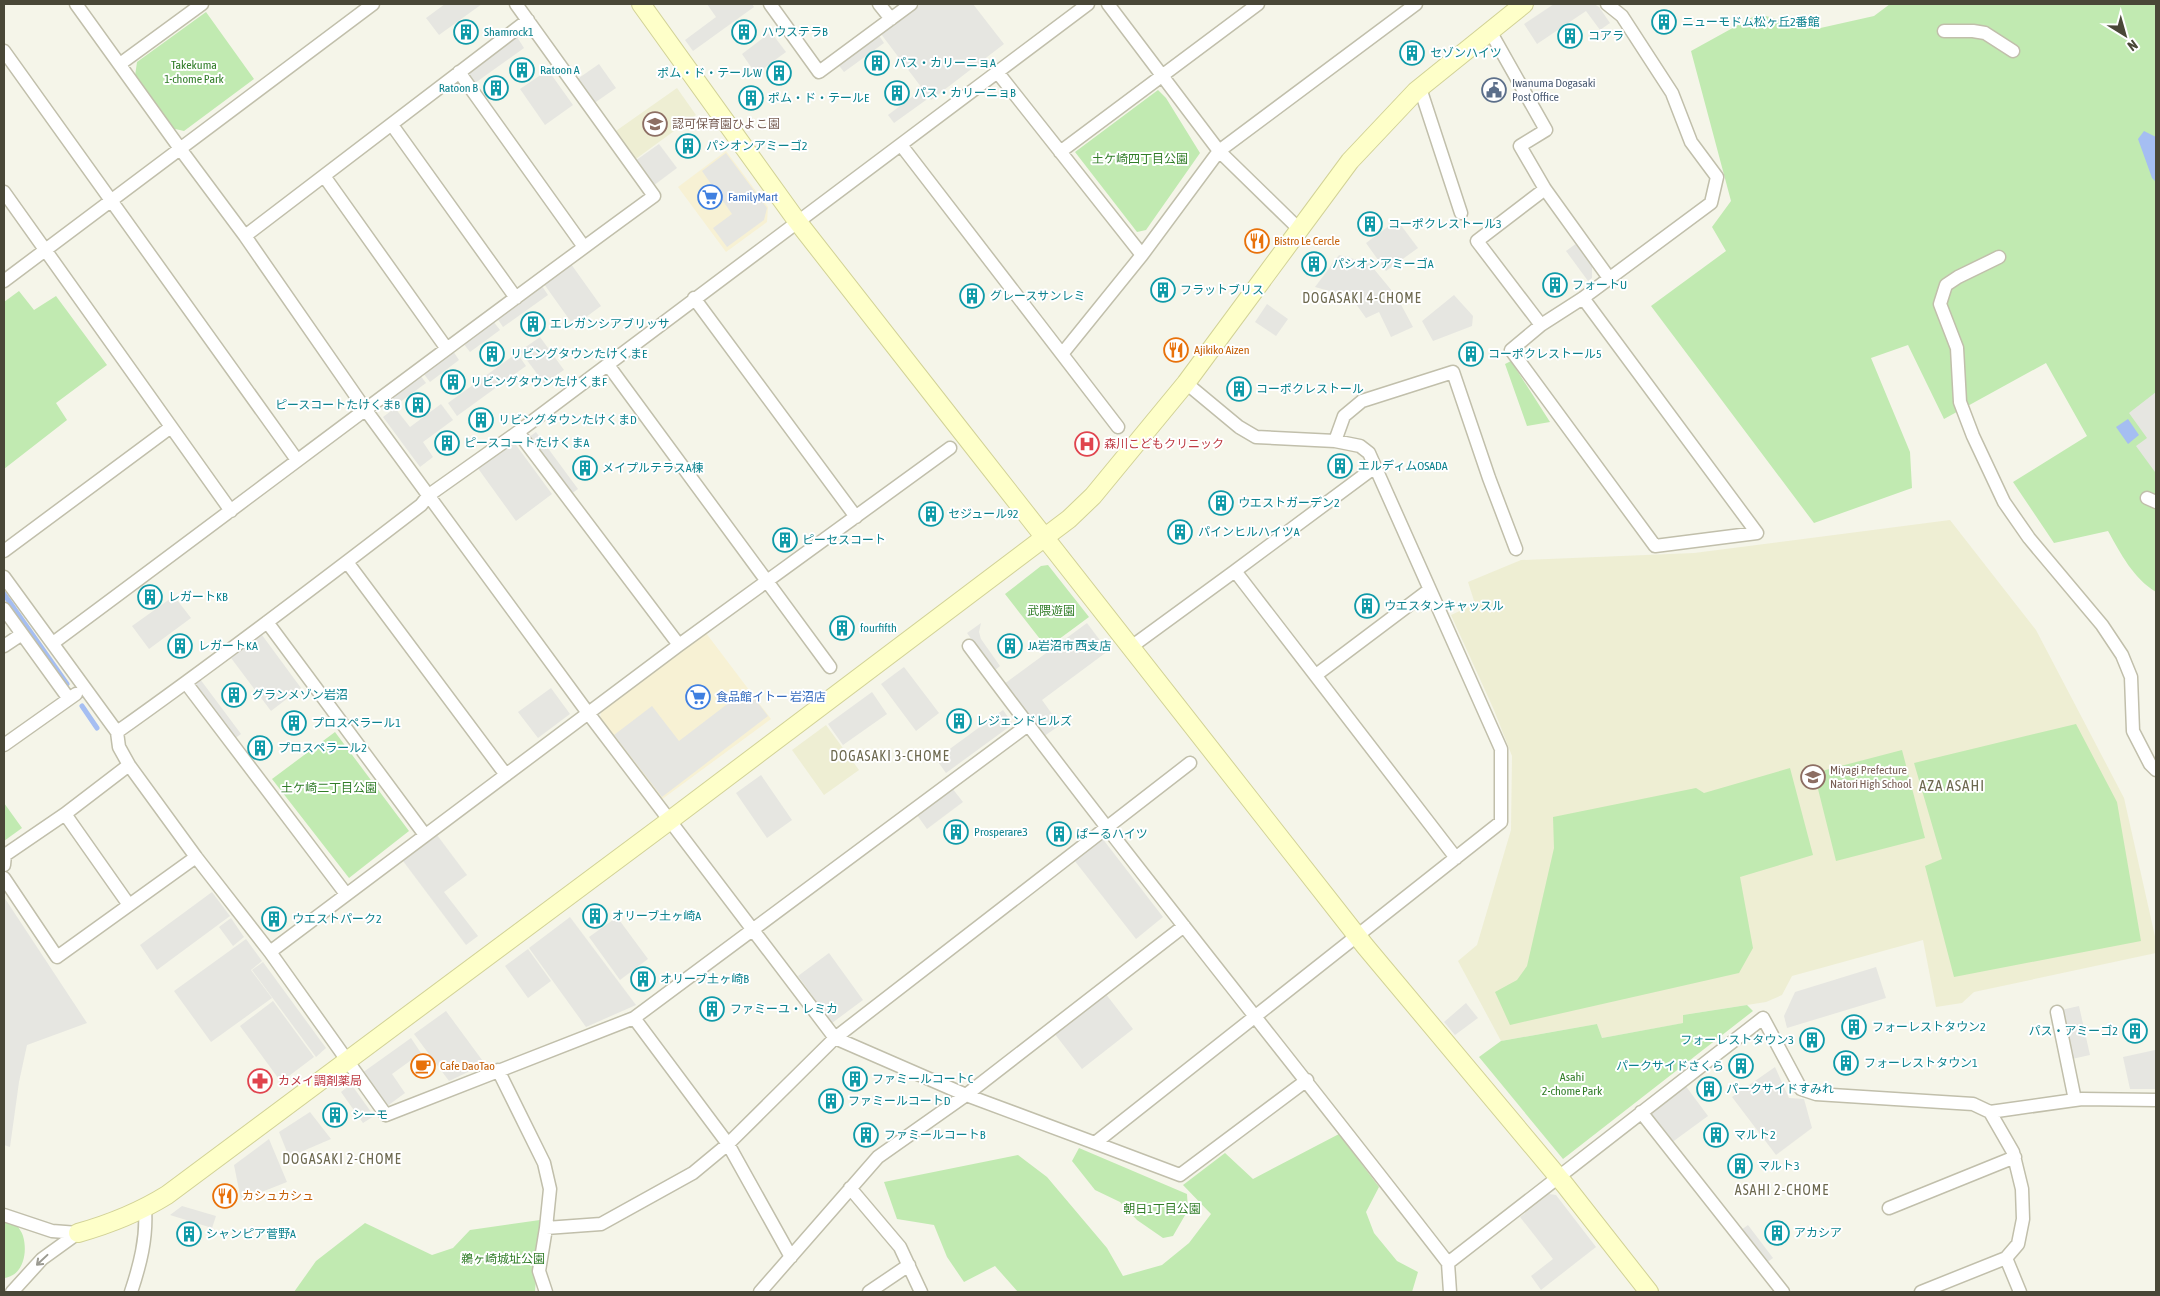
<svg xmlns="http://www.w3.org/2000/svg" width="2160" height="1296" font-family="'Asap Condensed','Noto Sans JP',sans-serif">
  <rect width="100%" height="100%" fill="#f5f5e9"/>
  <!-- commercial -->
  <path fill="#f7f1d4" d="M726 151 768 207 767 222 726 252 678 187Z
    M706 633 771 719 661 800 600 718 601 712Z"/>
  <!-- education -->
  <path fill="#eeeed3" d="M677 88 696 115 633 161 613 133Z
    M1950 520 2036 630 2124 798 2156 941V953L1974 992 1962 1003 1936 1007 1923 940 1792 976 1782 995 1766 1002 1683 1015 1684 1023 1602 1038 1597 1024 1501 1041 1458 961 1477 945 1511 830 1512 756 1494 710 1451 615 1475 604 1468 582 1521 560 1694 553Z
    M826 725 859 770 824 795 792 750Z"/>
  <!-- green -->
  <path fill="#c1eab1" d="M1890 4H2156V592C2133 578 2121 554 2108 531L2054 543 2013 482 2087 436 2046 363 1944 419 1908 345 1871 358 1910 452 1912 488 1814 523 1651 306 1726 251 1712 227 1731 201 1691 51 1758 14 1816 29 1874 16Z
    M206 12 254 79 184 131 171 128 135 76 137 62Z
    M1158 90 1166 98 1200 153 1146 230 1137 232 1075 152Z
    M19 291 34 310 56 296 107 365 56 403 67 420 4 469V302Z
    M1511 361 1550 422 1527 426 1505 364Z
    M1048 565 1089 617 1047 648 1005 594 1041 566Z
    M2076 724 2117 802 2141 941 1954 977 1925 866 1942 859 1914 763Z
    M335 732 409 831 349 878 272 779Z
    M1902 750 1925 838 1836 861 1814 773Z
    M1790 768 1813 855 1740 877 1753 948 1739 973 1510 1025 1495 992 1517 980 1527 966 1554 848 1553 817 1696 788 1704 793Z
    M4 803 22 828 4 841Z
    M1747 1005 1753 1011 1563 1159 1479 1057 1501 1041 1597 1024 1602 1038 1683 1023V1015Z
    M1339 1134 1379 1187 1366 1212 1374 1233 1397 1261 1418 1272 1412 1292H1018L995 1266 964 1282 947 1257 934 1225 897 1219 884 1182 1018 1155 1047 1177 1107 1248 1123 1276 1162 1265 1189 1243 1211 1214 1183 1185 1225 1153 1253 1179Z
    M1079 1148 1187 1194 1188 1210 1173 1236 1163 1238 1137 1220 1120 1202 1095 1190 1072 1161Z
    M4 1220 15 1222C18 1227 22 1232 23 1236 28 1253 23 1276 4 1278Z
    M540 1220 535 1292H294L316 1261 365 1223 432 1255 453 1248 470 1230Z"/>
  <!-- parking -->
  <path fill="#e6e6e1" d="M445 4H482L439 35 426 18Z
    M707 4H752L754 7 693 51 685 40 716 17Z
    M921 4H973L1004 44 931 100 881 34Z
    M1554 4H1594L1599 7 1610 23 1600 30 1586 11 1537 44 1524 24Z
    M771 32 786 52 756 74 742 54Z
    M878 34 884 43 844 72 837 63Z
    M517 37 524 48 475 83 467 72Z
    M599 64 616 88 593 104 576 80Z
    M548 70 573 105 545 125 520 89Z
    M920 91 926 100 894 123 888 115Z
    M659 144 677 168 653 186 635 161Z
    M726 153 767 208 764 220 727 247 713 228 732 214 702 171Z
    M1397 220 1418 248 1386 271 1366 243Z
    M1577 243 1592 264V278L1588 281 1566 251Z
    M1339 255 1369 263 1397 297 1413 327 1391 337 1379 312 1366 318 1351 297 1315 287Z
    M571 264 601 306 574 326 544 284Z
    M542 286 548 295 503 327 497 318Z
    M1454 295 1473 316 1472 326 1433 341 1422 321Z
    M1267 304 1288 319 1276 336 1255 322Z
    M493 321 500 330 470 352 463 343Z
    M540 337 564 370 544 383 520 351Z
    M453 351 459 360 430 382 423 373Z
    M517 353 526 366 457 416 448 403Z
    M420 375 426 383 396 405 390 397Z
    M2156 392V472H2155L2136 446 2147 438 2129 413Z
    M441 404 453 420 423 442 433 457 420 467 383 417 395 408 410 427Z
    M536 432 578 489 571 494 529 437Z
    M507 445H516L552 494 516 521 477 467Z
    M174 596 191 618 149 649 132 626Z
    M981 623 979 632 981 639 1000 666 994 671 967 633Z
    M1087 623 1108 651 1042 700 1060 725 1043 737 1004 684Z
    M262 635 301 688 271 711 231 658Z
    M904 667 939 713 916 731 881 684Z
    M200 679 241 734 234 739 193 685Z
    M551 688 570 714 538 738 518 712Z
    M747 689 768 716 662 797 614 735 652 706 679 741Z
    M872 692 887 714 843 745 828 724Z
    M1003 710 1013 724 946 773 936 759Z
    M761 775 792 820 767 838 736 793Z
    M952 788 963 802 927 829 917 815Z
    M437 835 467 875 444 892 478 936 466 945 403 861Z
    M1102 838 1163 917 1136 939 1074 860Z
    M212 892 230 916 157 970 140 945Z
    M4 897 87 1023 27 1045 19 1082 10 1147 4 1145Z
    M570 917 636 1005 586 1027 529 948Z
    M617 917 648 959 620 980 589 937Z
    M231 918 244 937 233 946 219 927Z
    M246 939 262 961 251 970 272 998 211 1042 174 991Z
    M528 949 551 981 528 998 505 966Z
    M829 953 863 1000 832 1023 798 976Z
    M263 962 326 1048 316 1057 252 970Z
    M1876 967 1886 998 1787 1028 1784 1016 1795 992Z
    M1105 993 1133 1029 1082 1069 1054 1033Z
    M273 1001 314 1057 281 1082 240 1026Z
    M1466 1003 1478 1018 1455 1035 1444 1022Z
    M2079 1006 2090 1055 2072 1059 2061 1010Z
    M446 1011 485 1064 449 1081 414 1034Z
    M411 1038 421 1053 392 1074 405 1093 386 1107 362 1073Z
    M2155 1050 2156 1089H2130L2123 1057Z
    M1775 1067 1789 1098 1804 1099 1812 1128 1776 1155 1732 1097Z
    M351 1084 374 1116 363 1123 341 1092Z
    M1685 1085 1708 1116 1671 1143 1648 1113Z
    M310 1112 331 1139 289 1157 279 1132Z
    M269 1139 287 1182 241 1200 234 1165Z
    M1549 1194 1556 1195 1596 1247 1541 1290 1531 1276 1553 1259 1520 1217Z
    M182 1206 216 1216 212 1228 170 1215Z
    M1748 1225 1773 1258 1766 1263 1741 1230Z"/>
  <!-- water -->
  <path fill="#a5bef2" d="M2144 131 2156 137V182L2152 178 2138 139Z
    M2128 419 2139 435 2128 444 2116 427Z"/>
  <g fill="none" stroke-linecap="round" stroke-linejoin="round">
    <!-- stream -->
    <path stroke="#a5bef2" stroke-width="5" d="M4 594 67 684
      M82 706 97 728"/>
    <!-- street casing -->
    <g stroke="#c1bfab" stroke-width="15">
      <path id="street" d="M76 4 181 150 245 236 365 409 588 713 835 1038 966 1095 1095 1143 1501 822V749L1369 453 1360 446 1335 441 1256 437 1239 427 1186 383
        M770 4 819 72 911 4
        M879 4 891 19
        M1108 4 1219 151 1299 229
        M1490 31 1546 130 1520 146 1545 189 1609 278
        M1944 31H1973L1985 33 2013 51
        M4 51 297 460
        M120 64 202 4
        M459 72 584 247
        M998 73 1142 255
        M1420 88 1461 213
        M392 125 516 298
        M901 145 1118 427
        M1060 152 1258 4
        M324 176 447 349
        M4 192 231 511
        M245 236 528 20
        M1999 257 1958 277 1946 285 1940 304 1957 348 1960 402 1973 436 2004 502 2029 538 2102 625 2122 655 2131 677 2133 731 2150 764 2156 770
        M4 281 373 4
        M694 298 856 517
        M1583 298 1757 533 1655 546 1511 350 1541 325 1583 298 1711 203 1717 177 1691 142 1672 93 1622 16 1607 4
        M1541 325 1477 241 1545 189
        M1062 354 1142 255 1219 151 1416 4
        M608 365 830 667
        M518 432 679 645
        M1335 441 1344 416 1362 401 1453 372 1489 478 1516 549
        M1375 467 1235 571 1456 858
        M2147 498 2156 502
        M4 551 171 427
        M347 562 506 775
        M4 577 117 732 119 747 129 765 196 857 270 952 386 1115 634 1018 1028 725
        M4 609 69 699
        M267 622 425 835
        M53 643C254 494 452 343 654 196L516 4
        M4 646 22 634
        M969 646C1124 855 1289 1057 1448 1263L1450 1292
        M1131 647 1235 571
        M1316 675 1429 590
        M186 683 346 894
        M117 732C220 659 321 582 421 505L429 495 518 432 1088 4
        M4 745 76 694
        M65 814 129 905
        M4 865 5 855 65 814 129 765
        M4 878 57 957 196 857
        M270 952 679 645 950 448
        M2057 1012 2075 1100
        M634 1018 728 1144 791 1257
        M498 1070 544 1163 550 1189 546 1228 539 1271 546 1292
        M1641 1112 1783 1292
        M1095 1143 1180 1175 1307 1080
        M850 1188 900 1247 921 1292
        M1889 1208 2015 1157
        M4 1215 52 1231 78 1233
        M546 1228 601 1224 693 1173 728 1144 835 1038 1190 763
        M2006 1258 2020 1292
        M1448 1263 1763 1018 1801 1089 1816 1094 1973 1104 1990 1112 2082 1099 2156 1100
        M12 1292 42 1259 78 1233
        M131 1292C140 1265 147 1238 145 1209
        M760 1292 878 1157 966 1095 1184 926
        M869 1292 909 1265
        M1921 1292 2006 1258 2018 1244 2023 1219 2022 1189 2013 1152 1990 1112"/>
    </g>
    <!-- secondary casing -->
    <g stroke="#d2d296" stroke-width="20">
      <path id="secondary" d="M641 4 797 221 962 432 1365 946 1565 1185 1649 1292
        M78 1233C110 1224 138 1213 167 1195L669 821 1069 519 1093 496 1186 383 1350 161 1416 91 1524 4"/>
    </g>
    <!-- street -->
    <use href="#street" stroke="#fff" stroke-width="12"/>
    <!-- secondary -->
    <use href="#secondary" stroke="#feffc9" stroke-width="18"/>
  </g>
  <!-- one-way arrows -->
  <defs><path id="oneway-shaft" d="M-6 0H5M1.5-3L5.5 0L1.5 3" fill="none" stroke-width="1.6" stroke-linecap="round" stroke-linejoin="round" transform="scale(1.25)"/></defs>
  <use stroke="#9b9a91" href="#oneway-shaft" transform="translate(42 1260) rotate(137)"/>
  <!-- icons -->
  <defs>
    <g id="building-ring" transform="scale(1.25)"><circle r="9.5" fill="#fff" stroke="#0f9aa8" stroke-width="1.5"/><path d="M-4-6H4V6H1V3H-1V6H-4ZM-2.5-4.3h1.7v1.8h-1.7ZM.8-4.3h1.7v1.8H.8ZM-2.5-1h1.7V.8h-1.7ZM.8-1h1.7V.8H.8Z" fill="#0f9aa8"/></g>
    <g id="civic-ring" transform="scale(1.25)"><circle r="9.5" fill="#fff" stroke="#5c6f8a" stroke-width="1.5"/><path d="M-.6-6.5H3V-4.5H.6V-3L4-1V1h2V6H-6V1h2V-1L-.6-3ZM-1.2 2.5V6h2.4V2.5Z" fill="#5c6f8a"/></g>
    <g id="school-ring" transform="scale(1.25)"><circle r="9.5" fill="#fff" stroke="#8d6e63" stroke-width="1.5"/><path d="M0-5L7-2L0 1L-7-2ZM-4 1L0 2.5L4 1V4Q0 6-4 4Z" fill="#8d6e63"/></g>
    <g id="supermarket-ring" transform="scale(1.25)"><circle r="9.5" fill="#fff" stroke="#3f7fe0" stroke-width="1.5"/><path d="M-6-5.5h2.5l.6 2H6L4.5 2H-2.5L-4.4-4H-6ZM-1.5 3.2a1.3 1.3 0 1 0 .1 0ZM3 3.2a1.3 1.3 0 1 0 .1 0Z" fill="#3f7fe0"/></g>
    <g id="restaurant-ring" transform="scale(1.25)"><circle r="9.5" fill="#fff" stroke="#e8710a" stroke-width="1.5"/><path d="M-5-6h1v4h1v-4h1v4h1v-4h1v5L-1.5 .5V6h-2V.5L-5-1ZM5-6V6H3V1.5H1.5Q1.5-4 5-6Z" fill="#e8710a"/></g>
    <g id="hospital-ring" transform="scale(1.25)"><circle r="9.5" fill="#fff" stroke="#e0444e" stroke-width="1.5"/><path d="M-5-5h3v3.5h4V-5h3V5h-3V1.5h-4V5h-3Z" fill="#e0444e"/></g>
    <g id="cafe-ring" transform="scale(1.25)"><circle r="9.5" fill="#fff" stroke="#e8710a" stroke-width="1.5"/><path d="M-5.5-4.5H6V0H3Q3 3.5 0 3.5H-2.5Q-5.5 3.5-5.5 0ZM3-3.2v2h1.7v-2ZM-6 4.5H4V6H-6Z" fill="#e8710a"/></g>
    <g id="pharmacy-ring" transform="scale(1.25)"><circle r="9.5" fill="#fff" stroke="#e0444e" stroke-width="1.5"/><path d="M-2-6h4v4h4v4h-4v4h-4v-4h-4v-4h4Z" fill="#e0444e"/></g>
  </defs>
  <g fill-rule="evenodd">
    <use href="#building-ring" x="1664" y="22"/>
    <use href="#building-ring" x="466" y="32"/>
    <use href="#building-ring" x="744" y="32"/>
    <use href="#building-ring" x="1570" y="36"/>
    <use href="#building-ring" x="1412" y="53"/>
    <use href="#building-ring" x="877" y="63"/>
    <use href="#building-ring" x="522" y="70"/>
    <use href="#building-ring" x="779" y="73"/>
    <use href="#building-ring" x="496" y="88"/>
    <use href="#civic-ring" x="1494" y="90"/>
    <use href="#building-ring" x="897" y="93"/>
    <use href="#building-ring" x="751" y="98"/>
    <use href="#school-ring" x="655" y="124"/>
    <use href="#building-ring" x="688" y="146"/>
    <use href="#supermarket-ring" x="710" y="197"/>
    <use href="#building-ring" x="1370" y="224"/>
    <use href="#restaurant-ring" x="1257" y="241"/>
    <use href="#building-ring" x="1314" y="264"/>
    <use href="#building-ring" x="1555" y="285"/>
    <use href="#building-ring" x="1163" y="290"/>
    <use href="#building-ring" x="972" y="296"/>
    <use href="#building-ring" x="533" y="324"/>
    <use href="#restaurant-ring" x="1176" y="350"/>
    <use href="#building-ring" x="492" y="354"/>
    <use href="#building-ring" x="1471" y="354"/>
    <use href="#building-ring" x="453" y="382"/>
    <use href="#building-ring" x="1239" y="389"/>
    <use href="#building-ring" x="418" y="405"/>
    <use href="#building-ring" x="481" y="420"/>
    <use href="#building-ring" x="447" y="443"/>
    <use href="#hospital-ring" x="1087" y="444"/>
    <use href="#building-ring" x="1340" y="466"/>
    <use href="#building-ring" x="585" y="468"/>
    <use href="#building-ring" x="1221" y="503"/>
    <use href="#building-ring" x="931" y="514"/>
    <use href="#building-ring" x="1180" y="532"/>
    <use href="#building-ring" x="785" y="540"/>
    <use href="#building-ring" x="150" y="597"/>
    <use href="#building-ring" x="1367" y="606"/>
    <use href="#building-ring" x="842" y="628"/>
    <use href="#building-ring" x="180" y="646"/>
    <use href="#building-ring" x="1010" y="646"/>
    <use href="#building-ring" x="234" y="695"/>
    <use href="#supermarket-ring" x="698" y="697"/>
    <use href="#building-ring" x="959" y="721"/>
    <use href="#building-ring" x="294" y="723"/>
    <use href="#building-ring" x="260" y="748"/>
    <use href="#school-ring" x="1813" y="777"/>
    <use href="#building-ring" x="956" y="832"/>
    <use href="#building-ring" x="1059" y="834"/>
    <use href="#building-ring" x="595" y="916"/>
    <use href="#building-ring" x="274" y="919"/>
    <use href="#building-ring" x="643" y="979"/>
    <use href="#building-ring" x="712" y="1009"/>
    <use href="#building-ring" x="1854" y="1027"/>
    <use href="#building-ring" x="2135" y="1031"/>
    <use href="#building-ring" x="1812" y="1040"/>
    <use href="#building-ring" x="1846" y="1063"/>
    <use href="#cafe-ring" x="423" y="1066"/>
    <use href="#building-ring" x="1741" y="1066"/>
    <use href="#building-ring" x="855" y="1079"/>
    <use href="#pharmacy-ring" x="260" y="1081"/>
    <use href="#building-ring" x="1709" y="1089"/>
    <use href="#building-ring" x="831" y="1101"/>
    <use href="#building-ring" x="335" y="1115"/>
    <use href="#building-ring" x="866" y="1135"/>
    <use href="#building-ring" x="1716" y="1135"/>
    <use href="#building-ring" x="1740" y="1166"/>
    <use href="#restaurant-ring" x="225" y="1196"/>
    <use href="#building-ring" x="1777" y="1233"/>
    <use href="#building-ring" x="189" y="1234"/>
  </g>
  <g text-anchor="middle" stroke-width="4" stroke-linejoin="round" paint-order="stroke">
    <!-- culture labels -->
    <g font-size="12" fill="#0d838f" stroke="#fff" text-anchor="start">
      <text x="1682" y="26">ニューモドム松ヶ丘2番館</text>
      <text x="484" y="36">Shamrock1</text>
      <text x="762" y="36">ハウステラB</text>
      <text x="1588" y="40">コアラ</text>
      <text x="1430" y="57">セゾンハイツ</text>
      <text x="894" y="67">パス・カリーニョA</text>
      <text x="540" y="74">Ratoon A</text>
      <text x="762" y="77" text-anchor="end">ポム・ド・テールW</text>
      <text x="478" y="92" text-anchor="end">Ratoon B</text>
      <text x="914" y="97">パス・カリーニョB</text>
      <text x="768" y="102">ポム・ド・テールE</text>
      <text x="706" y="150">パシオンアミーゴ2</text>
      <text x="1388" y="228">コーポクレストール3</text>
      <text x="1332" y="268">パシオンアミーゴA</text>
      <text x="1572" y="289">フォートU</text>
      <text x="1180" y="294">フラットブリス</text>
      <text x="990" y="300">グレースサンレミ</text>
      <text x="550" y="328">エレガンシアブリッサ</text>
      <text x="510" y="358">リビングタウンたけくまE</text>
      <text x="1488" y="358">コーポクレストール5</text>
      <text x="470" y="386">リビングタウンたけくまF</text>
      <text x="1256" y="393">コーポクレストール</text>
      <text x="400" y="409" text-anchor="end">ピースコートたけくまB</text>
      <text x="498" y="424">リビングタウンたけくまD</text>
      <text x="464" y="447">ピースコートたけくまA</text>
      <text x="1358" y="470">エルディムOSADA</text>
      <text x="602" y="472">メイプルテラスA棟</text>
      <text x="1238" y="507">ウエストガーデン2</text>
      <text x="948" y="518">セジュール92</text>
      <text x="1198" y="536">パインヒルハイツA</text>
      <text x="802" y="544">ピーセスコート</text>
      <text x="168" y="601">レガートKB</text>
      <text x="1384" y="610">ウエスタンキャッスル</text>
      <text x="860" y="632">fourfifth</text>
      <text x="198" y="650">レガートKA</text>
      <text x="1028" y="650">JA岩沼市 西支店</text>
      <text x="252" y="699">グランメゾン岩沼</text>
      <text x="976" y="725">レジェンドヒルズ</text>
      <text x="312" y="727">プロスペラール1</text>
      <text x="278" y="752">プロスペラール2</text>
      <text x="974" y="836">Prosperare3</text>
      <text x="1076" y="838">ぱーるハイツ</text>
      <text x="612" y="920">オリーブ土ヶ崎A</text>
      <text x="292" y="923">ウエストパーク2</text>
      <text x="660" y="983">オリーブ土ヶ崎B</text>
      <text x="730" y="1013">ファミーユ・レミカ</text>
      <text x="1872" y="1031">フォーレストタウン2</text>
      <text x="2118" y="1035" text-anchor="end">パス・アミーゴ2</text>
      <text x="1794" y="1044" text-anchor="end">フォーレストタウン3</text>
      <text x="1864" y="1067">フォーレストタウン1</text>
      <text x="1724" y="1070" text-anchor="end">パークサイドさくら</text>
      <text x="872" y="1083">ファミールコートC</text>
      <text x="1726" y="1093">パークサイドすみれ</text>
      <text x="848" y="1105">ファミールコートD</text>
      <text x="352" y="1119">シーモ</text>
      <text x="884" y="1139">ファミールコートB</text>
      <text x="1734" y="1139">マルト2</text>
      <text x="1758" y="1170">マルト3</text>
      <text x="1794" y="1237">アカシア</text>
      <text x="206" y="1238">シャンピア菅野A</text>
    </g>
    <!-- park labels -->
    <g font-size="12" fill="#317d28" stroke="#fff">
      <text x="194" y="69">Takekuma<tspan x="194" dy="14">1-chome Park</tspan></text>
      <text x="1140" y="163">土ケ崎四丁目公園</text>
      <text x="1051" y="615">武隈遊園</text>
      <text x="329" y="792">土ケ崎二丁目公園</text>
      <text x="1572" y="1081">Asahi<tspan x="1572" dy="14">2-chome Park</tspan></text>
      <text x="1162" y="1213">朝日1丁目公園</text>
      <text x="503" y="1263">鵜ヶ崎城址公園</text>
    </g>
    <!-- service labels -->
    <g font-size="12" fill="#4e5e75" stroke="#fff" text-anchor="start">
      <text x="1512" y="87">Iwanuma Dogasaki<tspan x="1512" dy="14">Post Office</tspan></text>
    </g>
    <!-- education labels -->
    <g font-size="12" fill="#785e54" stroke="#fff" text-anchor="start">
      <text x="672" y="128">認可保育園ひよこ園</text>
      <text x="1830" y="774">Miyagi Prefecture<tspan x="1830" dy="14">Natori High School</tspan></text>
    </g>
    <!-- shop labels -->
    <g font-size="12" fill="#366cbe" stroke="#fff" text-anchor="start">
      <text x="728" y="201">FamilyMart</text>
      <text x="716" y="701">食品館イトー 岩沼店</text>
    </g>
    <!-- food labels -->
    <g font-size="12" fill="#c56008" stroke="#fff" text-anchor="start">
      <text x="1274" y="245">Bistro Le Cercle</text>
      <text x="1194" y="354">Ajikiko Aizen</text>
      <text x="440" y="1070">Cafe DaoTao</text>
      <text x="242" y="1200">カシュカシュ</text>
    </g>
    <!-- health labels -->
    <g font-size="12" fill="#be3a42" stroke="#fff" text-anchor="start">
      <text x="1104" y="448">森川こどもクリニック</text>
      <text x="278" y="1085">カメイ調剤薬局</text>
    </g>
    <!-- neighbourhood labels -->
    <g font-size="14" letter-spacing="1" fill="#6c684e" stroke="#fff">
      <text x="1362" y="303">DOGASAKI 4-CHOME</text>
      <text x="890" y="761">DOGASAKI 3-CHOME</text>
      <text x="342" y="1164">DOGASAKI 2-CHOME</text>
      <text x="1782" y="1195">ASAHI 2-CHOME</text>
    </g>
    <!-- quarter labels -->
    <g font-size="15" letter-spacing="1" fill="#6c684e" stroke="#fff">
      <text x="1952" y="791">AZA ASAHI</text>
    </g>
  </g>
  <!-- border -->
  <rect width="2160" height="1296" fill="none" stroke="#494737" stroke-width="10"/>
  <!-- north arrow -->
  <g transform="translate(2125 35) rotate(143)" stroke="#ffffff" stroke-width="4" paint-order="stroke">
  <path d="M0-4L9 19L0 12L-9 19Z" fill="#494737"/>
  <text y="-8" font-size="14" font-weight="bold" text-anchor="middle" fill="#494737">N</text>
  </g>
</svg>
